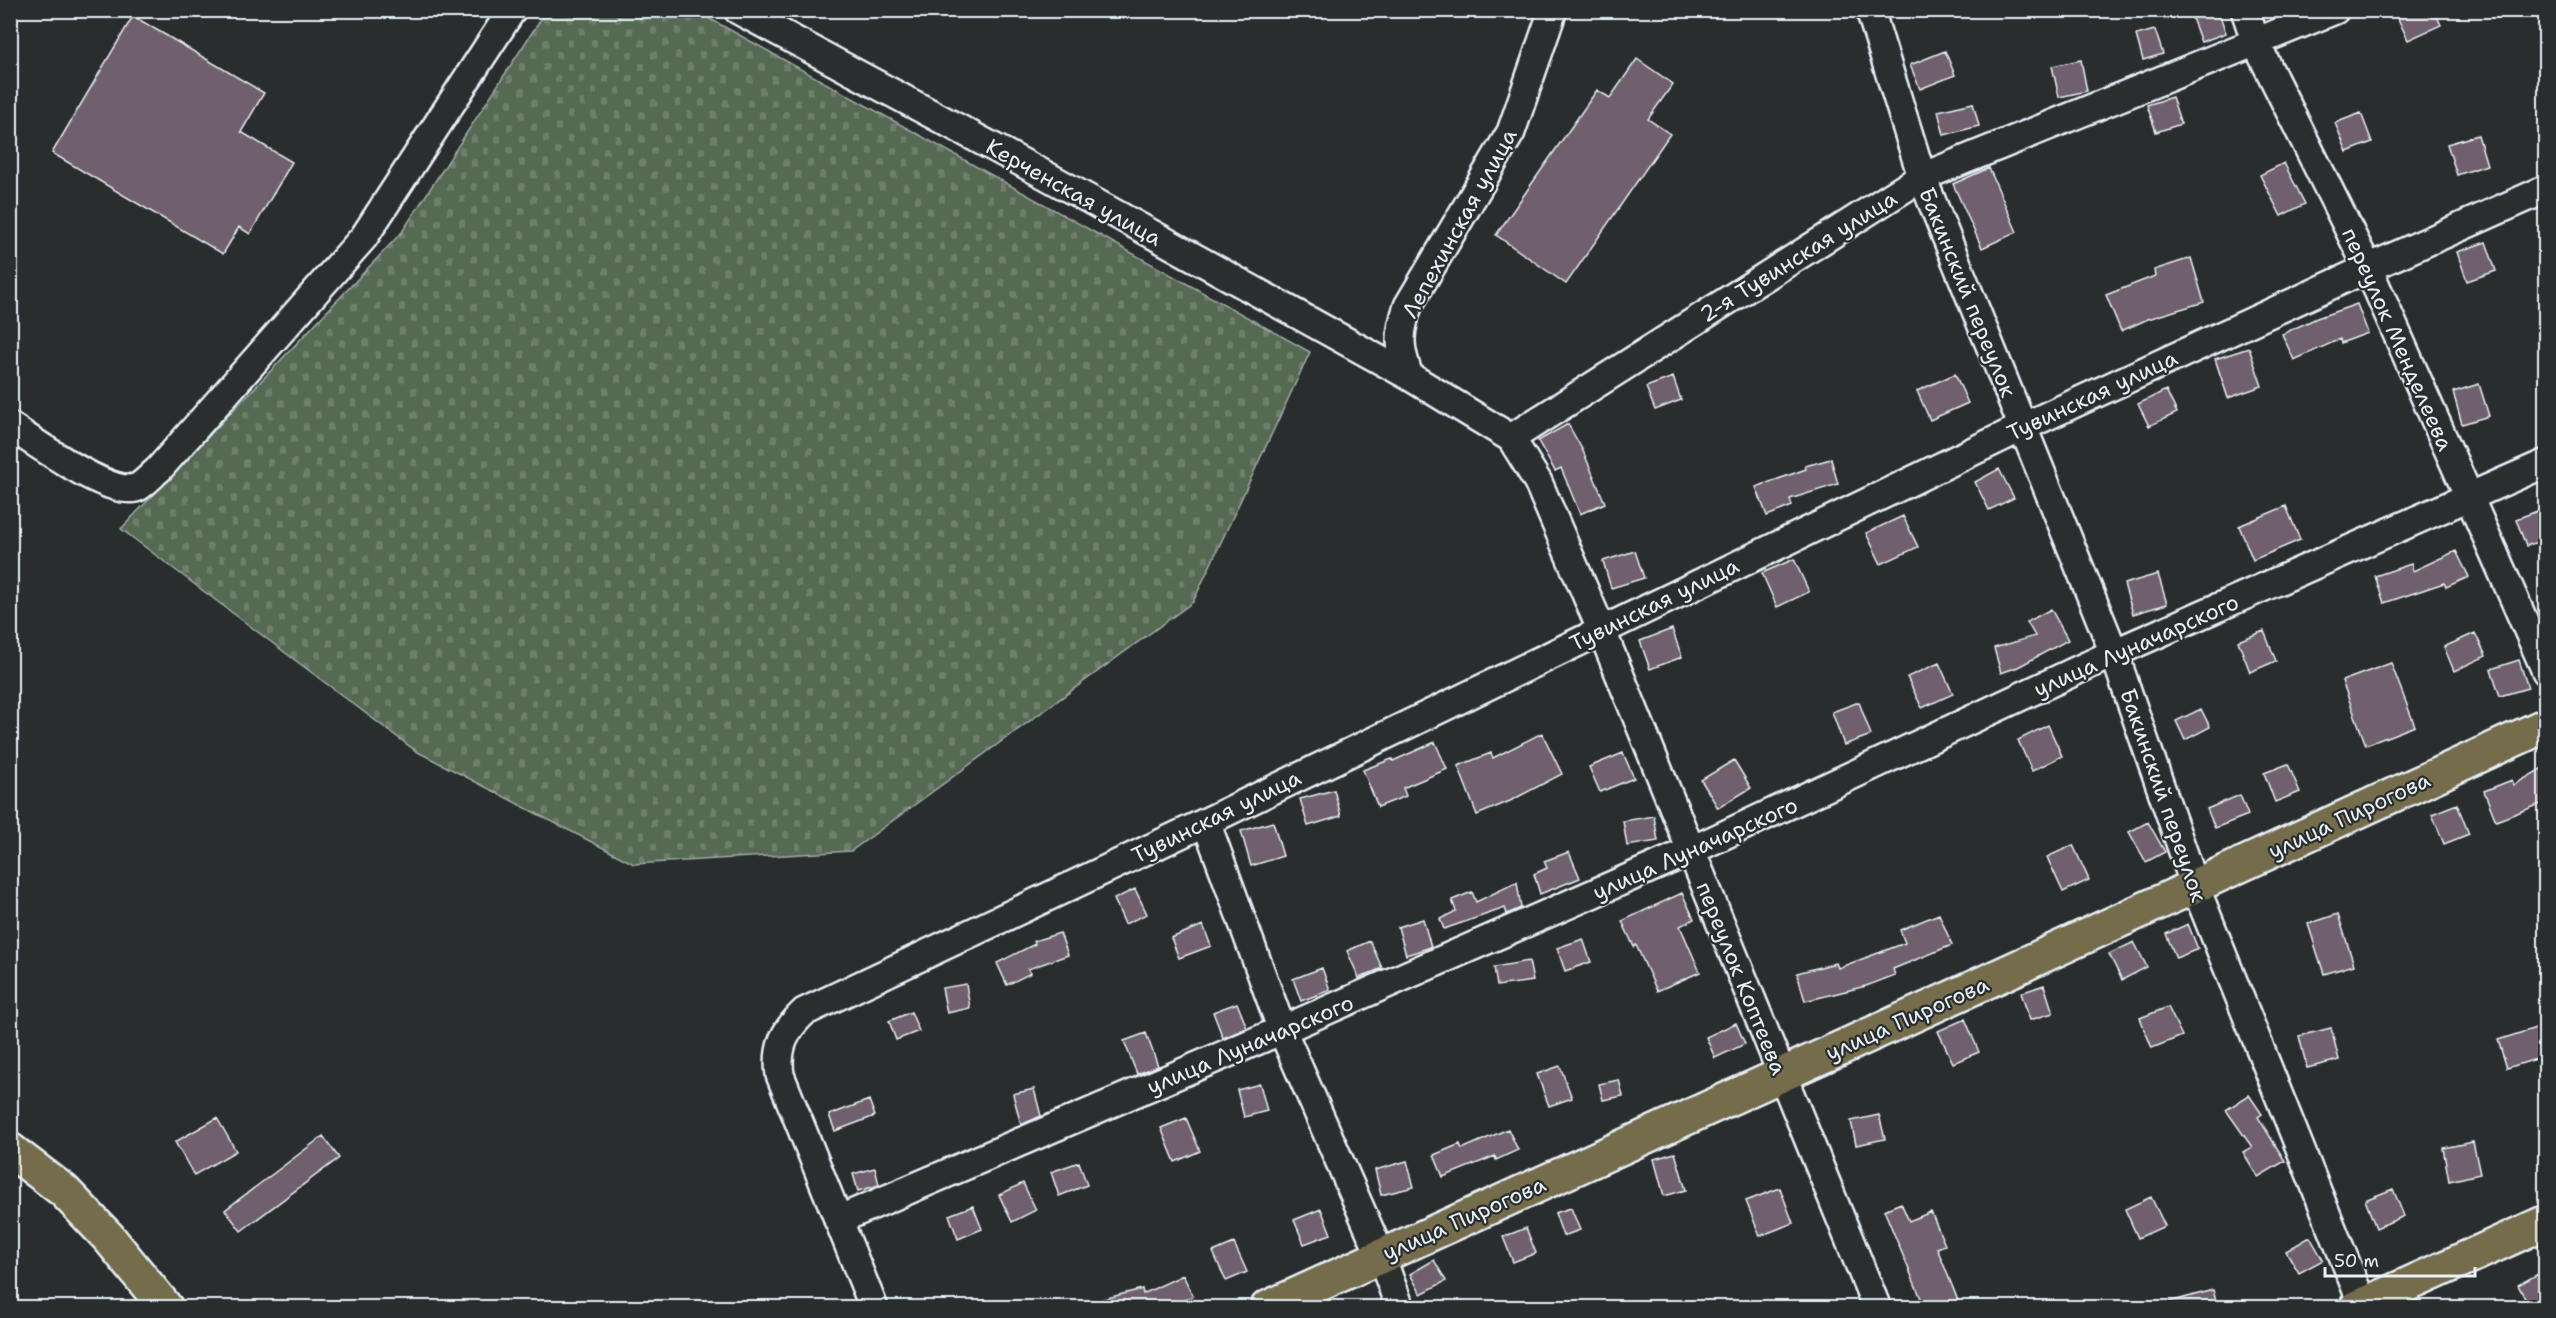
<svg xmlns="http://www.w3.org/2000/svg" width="2556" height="1318" font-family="'Shantell Sans',sans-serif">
  <defs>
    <pattern id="cemetery-stones" width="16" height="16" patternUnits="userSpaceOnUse" patternTransform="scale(1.5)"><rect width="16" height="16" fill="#576953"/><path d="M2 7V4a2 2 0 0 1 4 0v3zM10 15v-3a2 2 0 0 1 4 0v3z" fill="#6f7f6c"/></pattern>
  </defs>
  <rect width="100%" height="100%" fill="#2a2d2e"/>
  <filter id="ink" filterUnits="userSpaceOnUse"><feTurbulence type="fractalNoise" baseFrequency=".0167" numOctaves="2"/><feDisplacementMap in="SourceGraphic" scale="12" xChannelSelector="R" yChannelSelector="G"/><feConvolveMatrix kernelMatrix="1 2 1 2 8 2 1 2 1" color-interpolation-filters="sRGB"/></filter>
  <g filter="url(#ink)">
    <!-- cemetery -->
    <path fill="url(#cemetery-stones)" stroke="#a0ada6" stroke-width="1.5" d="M546 11H696L1310 352 1193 602 851 851 634 864 416 751 121 529 402 232Z"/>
    <!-- building -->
    <path fill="#6f606d" stroke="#e8f1f8" stroke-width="1.5" d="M2189 10H2218L2226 33 2201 42Z
      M2394 10H2434L2441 25 2408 40Z
      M133 16 264 93 241 132 292 162 250 234 239 227 223 254 52 153Z
      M2155 30 2163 54 2143 60 2136 35Z
      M1945 51 1955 75 1920 89 1910 65Z
      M1637 59 1673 84 1648 119 1670 134 1566 284 1496 235 1597 90 1610 98Z
      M2081 60 2087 91 2059 97 2052 66Z
      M2172 97 2181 124 2156 132 2147 105Z
      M1973 103 1979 126 1944 135 1938 111Z
      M2361 113 2372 142 2347 152 2335 123Z
      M2478 135 2487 165 2457 175 2447 144Z
      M2284 163 2305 204 2281 216 2260 175Z
      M1989 168 2017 232 1982 248 1953 184Z
      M2486 242 2496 271 2467 281 2457 252Z
      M2191 258 2204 302 2148 319 2121 331 2106 295 2155 276 2154 270Z
      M2357 304 2368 333 2341 343 2340 339 2294 360 2282 334 2317 318Z
      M2249 348 2262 386 2228 398 2215 359Z
      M1955 374 1968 403 1930 420 1917 391Z
      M1673 377 1681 400 1655 410 1646 387Z
      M2479 384 2489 416 2462 424 2453 392Z
      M2166 390 2177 413 2149 426 2138 404Z
      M1568 424 1583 451 1605 503 1580 514 1561 468 1555 471 1538 441Z
      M1831 459 1838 484 1790 499 1792 506 1767 516 1756 487 1806 469 1805 466Z
      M1999 469 2014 498 1989 510 1975 482Z
      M2286 506 2300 540 2253 560 2239 526Z
      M2540 510 2546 524V539L2526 546 2516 519Z
      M1903 516 1918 547 1881 564 1866 533Z
      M1635 551 1644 578 1611 588 1603 561Z
      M2456 551 2469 577 2446 587 2444 583 2384 603 2375 576 2411 564 2413 571Z
      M1794 559 1809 592 1777 607 1762 573Z
      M2158 574 2167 604 2133 614 2124 584Z
      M2051 609 2068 640 2018 667 2001 673 1994 648 2035 636 2027 622Z
      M1672 629 1682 657 1650 669 1640 641Z
      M2264 631 2276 661 2250 672 2238 641Z
      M2475 633 2486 656 2454 671 2444 647Z
      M2519 660 2528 688 2500 696 2491 669Z
      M1939 663 1953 694 1922 708 1907 677Z
      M2391 663 2415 726 2366 745 2342 681Z
      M1859 702 1871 735 1844 745 1832 712Z
      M2201 709 2210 727 2185 740 2176 721Z
      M2048 725 2062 756 2032 771 2018 740Z
      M1542 733 1562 774 1510 801 1477 815 1458 766 1491 753 1493 758Z
      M1435 742 1447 769 1403 788 1406 796 1378 807 1363 770 1392 759 1393 761Z
      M1623 753 1634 778 1600 792 1589 767Z
      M1734 760 1751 788 1718 808 1701 780Z
      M2288 764 2300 792 2275 802 2264 773Z
      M2546 766V802L2496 821 2484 791 2512 780 2514 785Z
      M1334 790 1341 816 1308 826 1300 799Z
      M2240 795 2248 815 2215 828 2207 809Z
      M2457 804 2469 834 2444 844 2432 814Z
      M1654 816 1658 841 1627 846 1623 821Z
      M1273 822 1283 856 1251 866 1241 831Z
      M2148 822 2165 852 2146 862 2129 832Z
      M2073 845 2089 880 2063 892 2047 857Z
      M1569 852 1580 878 1540 894 1534 874 1547 868 1544 861Z
      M1517 882 1521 908 1507 914 1505 908 1444 929 1440 919 1456 911 1452 900 1472 892 1476 902Z
      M1135 889 1147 914 1125 924 1114 899Z
      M1682 893 1694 919 1680 926 1700 972 1657 991 1636 945 1634 947 1622 921Z
      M1939 914 1952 945 1893 969 1895 975 1866 986 1805 1001 1797 973 1836 963 1838 968 1905 943 1900 930Z
      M2338 914 2354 965 2324 974 2308 924Z
      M1423 919 1431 947 1406 955 1398 927Z
      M2188 924 2198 949 2176 958 2166 934Z
      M1203 925 1211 946 1179 958 1171 938Z
      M1060 933 1068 955 1028 969 1031 973 1007 985 997 963 1035 944 1034 941Z
      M1583 939 1591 962 1565 971 1557 948Z
      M1370 941 1382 968 1359 978 1347 951Z
      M2134 942 2147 967 2122 980 2109 954Z
      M1529 961 1533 981 1497 986 1494 967Z
      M1322 968 1330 990 1301 1001 1293 979Z
      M966 984 970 1008 947 1013 942 988Z
      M2044 985 2053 1013 2030 1020 2021 993Z
      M1237 1003 1247 1028 1223 1038 1213 1012Z
      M2168 1007 2182 1036 2152 1048 2140 1018Z
      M911 1012 919 1031 896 1040 889 1021Z
      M1965 1019 1979 1052 1953 1063 1938 1031Z
      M1736 1023 1745 1044 1715 1058 1706 1037Z
      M2539 1027 2546 1047V1056L2507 1068 2498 1040Z
      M2331 1028 2339 1060 2307 1068 2299 1036Z
      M1146 1033 1158 1066 1137 1074 1124 1041Z
      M1560 1066 1572 1098 1549 1106 1537 1074Z
      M1619 1080 1623 1096 1603 1100 1599 1084Z
      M1260 1084 1267 1111 1244 1117 1237 1090Z
      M1034 1089 1041 1116 1021 1125 1013 1094Z
      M2249 1095 2262 1114 2258 1117 2285 1161 2258 1177 2243 1152 2252 1147 2226 1110Z
      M869 1100 875 1116 835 1131 829 1115Z
      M1879 1115 1885 1139 1856 1145 1851 1121Z
      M217 1118 236 1151 194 1175 175 1142Z
      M1186 1118 1200 1151 1175 1162 1161 1128Z
      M1508 1129 1518 1150 1496 1160 1495 1156 1443 1177 1434 1155 1460 1144 1462 1149Z
      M323 1136 339 1158 241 1231 225 1210Z
      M2473 1142 2480 1174 2449 1181 2443 1148Z
      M1675 1153 1686 1190 1664 1196 1654 1159Z
      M1407 1161 1414 1187 1381 1195 1375 1170Z
      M1079 1162 1087 1185 1059 1196 1051 1172Z
      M875 1168 879 1185 858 1191 853 1174Z
      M1023 1183 1036 1210 1012 1222 999 1195Z
      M1780 1188 1793 1223 1760 1236 1746 1201Z
      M2393 1189 2404 1216 2376 1228 2365 1200Z
      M2151 1197 2165 1226 2138 1238 2125 1209Z
      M1901 1203 1909 1221 1931 1212 1945 1245 1937 1248 1961 1308H1925L1884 1210Z
      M973 1206 982 1229 958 1239 949 1215Z
      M1571 1208 1580 1230 1563 1236 1555 1213Z
      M1321 1209 1331 1234 1304 1244 1294 1220Z
      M1526 1228 1536 1253 1513 1262 1503 1237Z
      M2310 1237 2323 1260 2299 1273 2286 1251Z
      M1234 1243 1247 1272 1226 1281 1213 1252Z
      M1434 1260 1446 1281 1421 1294 1410 1274Z
      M2538 1274 2546 1288V1308H2530L2518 1285Z
      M1183 1275 1193 1296 1170 1308H1093L1092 1302 1142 1289 1143 1294Z
      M2213 1290 2218 1308H2169V1302Z"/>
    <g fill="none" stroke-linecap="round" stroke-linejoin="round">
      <!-- minor casing -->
      <g stroke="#e8f1f8" stroke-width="32">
        <path id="minor" d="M738 10 1047 176 1409 376
          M1553 10 1511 132 1408 306C1398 335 1399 348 1409 376L1511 438 1538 482 1601 629 1877 1308
          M1870 10 1922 177 2114 653 2195 886 2364 1308
          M2245 10 2256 43 2368 268 2546 671
          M10 426C33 441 113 499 138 487 145 483 153 474 159 469L364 237 512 10
          M1511 438 1922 177 2335 10
          M1206 822 1282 1030 1381 1256 1400 1308
          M838 1220 1282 1030 1690 851 2114 653 2546 463
          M874 1308 780 1075C776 1047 785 1030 804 1012L1206 822 2023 427 2368 268 2546 189"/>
      </g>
      <!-- major casing -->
      <g stroke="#e8f1f8" stroke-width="38">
        <path id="major" d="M10 1150 64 1191 109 1238 166 1308
          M1267 1308 1929 1008 2546 725
          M2356 1308 2546 1222"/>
      </g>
      <!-- minor -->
      <use href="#minor" stroke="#2a2d2e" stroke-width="27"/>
      <!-- major -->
      <use href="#major" stroke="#746c4b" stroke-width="33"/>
    </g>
  </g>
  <g text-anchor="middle" stroke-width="4.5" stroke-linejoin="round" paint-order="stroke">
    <!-- street labels -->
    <g font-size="22" fill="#e8f1f8" stroke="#2a2d2e">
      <text transform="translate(1074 192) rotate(29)" y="8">Керченская улица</text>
      <text transform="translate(1459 223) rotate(-61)" y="8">Лепехинская улица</text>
      <text transform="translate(1798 256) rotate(-32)" y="8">2-я Тувинская улица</text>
      <text transform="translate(1968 292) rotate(68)" y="8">Бакинский переулок</text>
      <text transform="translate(2398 339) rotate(66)" y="8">переулок Менделеева</text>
      <text transform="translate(2092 395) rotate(-25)" y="8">Тувинская улица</text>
      <text transform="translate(1654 604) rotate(-26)" y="8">Тувинская улица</text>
      <text transform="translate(2136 645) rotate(-24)" y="8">улица Луначарского</text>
      <text transform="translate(2164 795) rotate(71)" y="8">Бакинский переулок</text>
      <text transform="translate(2349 815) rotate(-25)" y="8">улица Пирогова</text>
      <text transform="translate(1216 816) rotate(-26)" y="8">Тувинская улица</text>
      <text transform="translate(1695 848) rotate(-24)" y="8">улица Луначарского</text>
      <text transform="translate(1742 978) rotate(68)" y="8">переулок Коптеева</text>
      <text transform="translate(1907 1018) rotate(-24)" y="8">улица Пирогова</text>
      <text transform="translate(1250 1044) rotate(-23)" y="8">улица Луначарского</text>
      <text transform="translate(1464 1218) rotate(-24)" y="8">улица Пирогова</text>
    </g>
  </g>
  <!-- margin -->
  <rect width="2556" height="1318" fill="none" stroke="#2a2d2e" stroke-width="36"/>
  <rect x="18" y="18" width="2520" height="1282" fill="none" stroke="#e8f1f8" stroke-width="2" filter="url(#ink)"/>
  <!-- scale -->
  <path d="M2325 1267v9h150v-9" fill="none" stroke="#e8f1f8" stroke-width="3"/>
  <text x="2334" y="1267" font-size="18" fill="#e8f1f8" stroke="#2a2d2e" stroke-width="4.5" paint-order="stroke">50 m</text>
</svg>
